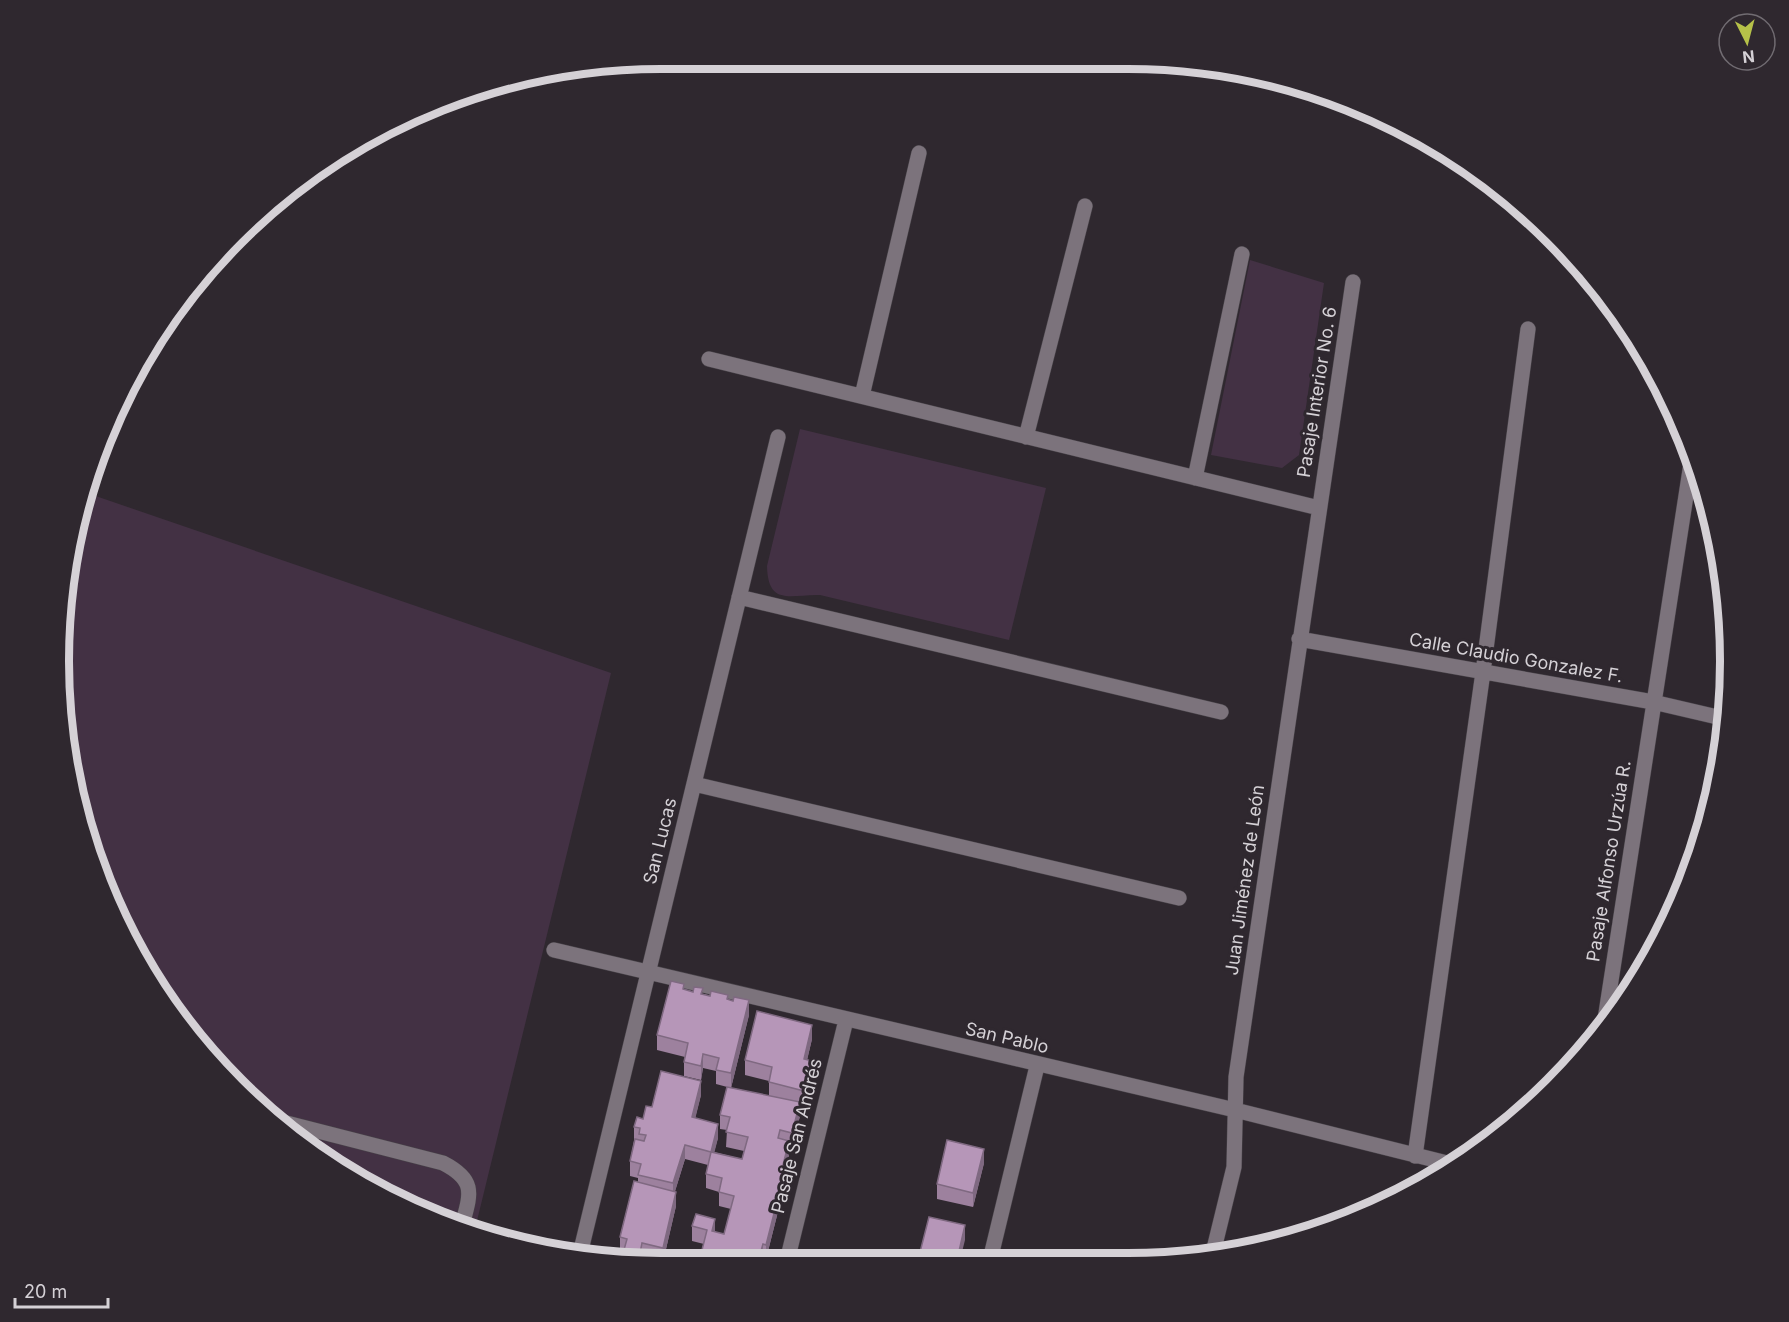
<svg xmlns="http://www.w3.org/2000/svg" width="1789" height="1322" font-family="Inter,sans-serif">
  <rect width="100%" height="100%" fill="#2f282f"/>
  <!-- green -->
  <path fill="#433144" d="M1250 260 1324 283 1299 455 1282 468 1211 455Z
    M800 429 1046 488 1009 640 820 595C791 594 768 607 767 566Z
    M84 492 611 673 474 1233 360 1183 264 1114 183 1028 104 891 64 739V582Z"/>
  <g fill="none" stroke-linecap="round" stroke-linejoin="round">
    <!-- lane casing -->
    <g stroke="#484349" stroke-width="16">
      <path id="lane" d="M271 1119 443 1163C478 1181 470 1195 461 1229"/>
    </g>
    <!-- street casing -->
    <g stroke="#484349" stroke-width="16">
      <path id="street" d="M709 359 1319 508
        M862 396 919 153
        M1026 437 1085 206
        M1195 478 1242 254
        M739 597 1221 712
        M1299 639 1653 702 1726 719
        M694 784 1179 898
        M554 950 1235 1110 1451 1164
        M1604 1026 1692 457
        M1415 1156 1483 672 1528 329
        M580 1254 778 437
        M1212 1257 1234 1167 1236 1077 1353 282
        M990 1260 1037 1066
        M787 1261 846 1020"/>
    </g>
    <!-- lane -->
    <use href="#lane" stroke="#7c737c" stroke-width="15"/>
    <!-- street -->
    <use href="#street" stroke="#7c737c" stroke-width="15"/>
  </g>
  <!-- wall -->
  <path fill="#9d819e" d="M684 989 728 1000 749 1015 731 1088 716 1084V1071L703 1068 701 1080 684 1076V1062L685 1057 657 1050V1035Z
    M812 1039 807 1060 816 1076 808 1107 800 1105V1116L792 1147 789 1146V1155L785 1170V1184L766 1259 763 1258 762 1261 700 1262 704 1244 692 1241V1226L724 1234 731 1209 719 1206V1192L706 1188V1174L708 1165 685 1159 675 1191 676 1206 663 1262 622 1257 623 1252 620 1251V1237L638 1182V1178L630 1176V1161L634 1141V1127L643 1119 652 1107 701 1095 695 1118 718 1138 714 1152 742 1159 744 1151 726 1147 727 1130 720 1129V1115L769 1095V1081L745 1075V1060Z
    M984 1163 973 1207 937 1199V1184Z"/>
  <!-- shaded-wall -->
  <path fill="#7f6981" d="M749 1000V1015L731 1088V1073Z
    M812 1025V1039L804 1073V1059Z
    M703 1054V1068L701 1080V1066Z
    M816 1062V1076L808 1107V1092Z
    M701 1081V1095L692 1132V1117Z
    M800 1102V1116L792 1147V1133Z
    M718 1124V1138L711 1166V1152Z
    M789 1141V1155L782 1183V1169Z
    M685 1145V1159L673 1198V1183Z
    M984 1149V1163L973 1207V1193Z
    M785 1170V1184L766 1259V1245Z
    M676 1192V1206L663 1262V1248Z
    M715 1219V1233L712 1231Z
    M965 1225V1240L960 1260H957Z
    M763 1244 762 1261H758Z"/>
  <!-- building -->
  <path fill="#b696b8" stroke="#7f6981" stroke-width="1.5" d="M671 981 684 984 683 989 693 992 694 987 703 988 701 994 710 996 711 991 728 995 727 999 733 1001 734 997 749 1000 731 1073 716 1070 719 1058 703 1054 701 1066 684 1062 688 1043 657 1035Z
    M757 1011 812 1025 804 1059 816 1062 808 1092 769 1082 772 1067 745 1060Z
    M661 1071 701 1081 692 1117 718 1124 711 1152 685 1145 673 1183 638 1175 641 1164 630 1161 635 1139 644 1141 646 1135 639 1134 640 1128 634 1127 637 1117 643 1119 646 1106 652 1107Z
    M727 1087 800 1102 792 1133 780 1130 778 1138 789 1141 782 1169 785 1170 766 1245 763 1244 758 1261 714 1262 700 1258 707 1230 692 1226 696 1214 715 1219 712 1231 724 1234 734 1196 719 1192 722 1178 706 1174 711 1152 742 1159 748 1137 726 1132 730 1117 720 1115Z
    M947 1140 984 1149 973 1193 937 1184Z
    M634 1181 676 1192 663 1248 642 1243 640 1253 658 1258V1262H621L615 1261 616 1255 622 1257 627 1239 620 1237Z
    M929 1217 965 1225 957 1260H918Z"/>
  <g text-anchor="middle" stroke-width="6" stroke-linejoin="round" paint-order="stroke">
    <!-- street labels -->
    <g font-size="18" fill="#d5d1d6" stroke="#2f282f">
      <text transform="translate(1317 392) rotate(-81)" y="6">Pasaje Interior No. 6</text>
      <text transform="translate(1516 658) rotate(10)" y="6">Calle Claudio Gonzalez F.</text>
      <text transform="translate(660 841) rotate(-76)" y="6">San Lucas</text>
      <text transform="translate(1609 861) rotate(-81)" y="6">Pasaje Alfonso Urzúa R.</text>
      <text transform="translate(1245 880) rotate(-82)" y="6">Juan Jiménez de León</text>
      <text transform="translate(1007 1038) rotate(13)" y="6">San Pablo</text>
      <text transform="translate(797 1136) rotate(-76)" y="6">Pasaje San Andrés</text>
    </g>
  </g>
  <!-- crop -->
  <path d="M0 0H1789V1322H0ZM661 69H1128A592 592 0 0 1 1720 661V661A592 592 0 0 1 1128 1253H661A592 592 0 0 1 69 661V661A592 592 0 0 1 661 69Z" fill="#2f282f" fill-rule="evenodd"/>
  <path fill="none" stroke="#d5d1d6" stroke-width="8" d="M661 69H1128A592 592 0 0 1 1720 661V661A592 592 0 0 1 1128 1253H661A592 592 0 0 1 69 661V661A592 592 0 0 1 661 69Z"/>
  <!-- north arrow -->
  <g transform="translate(1747 42) rotate(174)"><circle r="28" fill="#2f282f" stroke="#716c72" stroke-width="1.5"/>
  <path d="M0-4.5L10 22L0 15L-10 22Z" fill="#b6c149"/>
  <text y="-9" font-size="16" font-weight="bold" text-anchor="middle" fill="#d5d1d6">N</text>
  </g>
  <!-- scale -->
  <path d="M15 1298v9h93v-9" fill="none" stroke="#d5d1d6" stroke-width="3"/>
  <text x="24" y="1298" font-size="18" fill="#d5d1d6" stroke="#2f282f" stroke-width="4.5" paint-order="stroke">20 m</text>
</svg>
